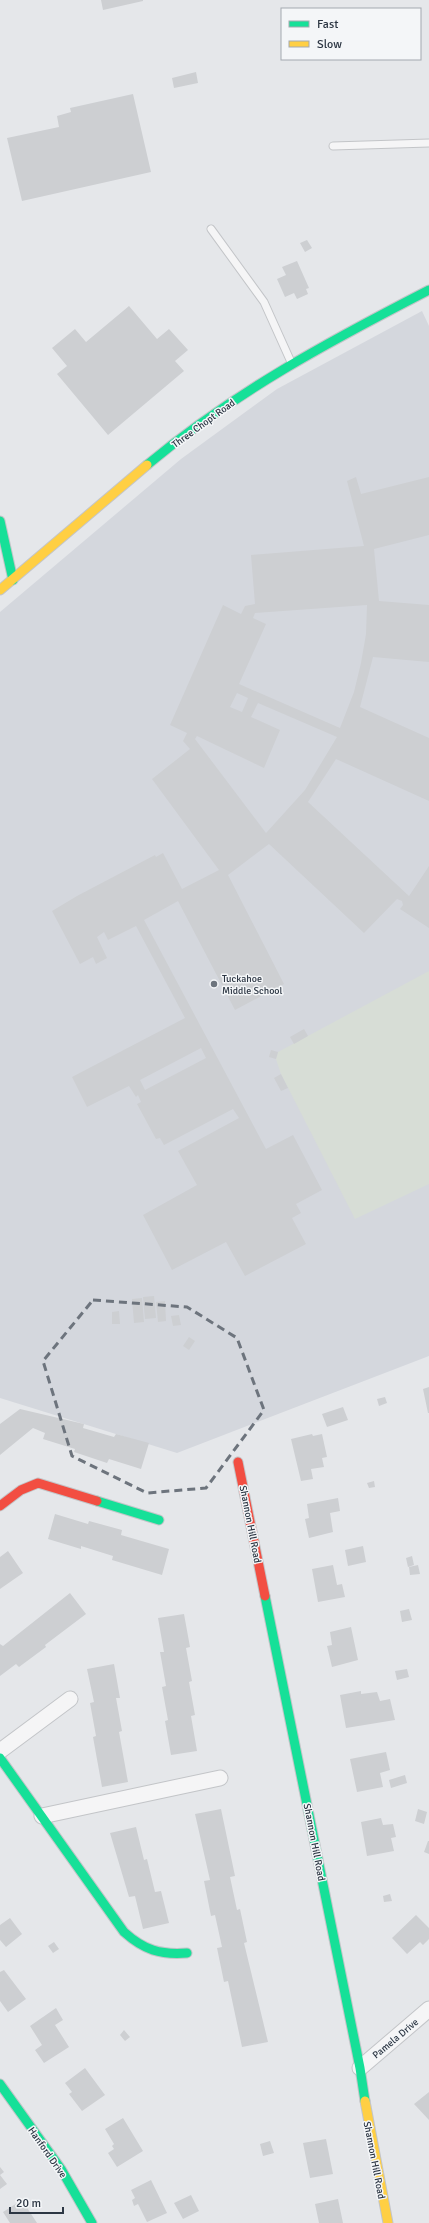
<svg xmlns="http://www.w3.org/2000/svg" width="429" height="2223" font-family="Signika,sans-serif">
  <rect width="100%" height="100%" fill="#e5e7ea"/>
  <!-- built -->
  <path fill="#d4d7dd" d="M422 311 429 326V1356L177 1453 0 1398V612L181 459 277 389Z"/>
  <!-- green -->
  <path fill="#d7ddd6" d="M429 971V1184L355 1219 281 1074 276 1059 278 1052Z"/>
  <!-- building -->
  <path fill="#cdcfd2" fill-rule="evenodd" d="M101 0H143V1L103 10Z
    M196 72 198 83 174 88 172 78Z
    M133 94 151 172 22 201 7 138 59 127 57 116 71 112 70 108Z
    M307 240 312 248 305 252 300 243Z
    M297 261 309 288 306 289 308 294 297 299 294 293 285 297 277 279 286 275 282 267Z
    M129 306 157 339 169 329 188 350 175 361 184 371 108 435 57 374 67 366 52 348 75 329 86 342Z
    M356 477 361 494 429 477V535L374 549 379 601 429 605V662L373 657 360 707 429 738V801L336 759 308 802 409 896 429 866V928L400 909 403 905 402 901 397 899 364 933 269 844 228 875 284 984 235 1010 178 901 144 920 266 1149 293 1135 322 1190 296 1204 301 1213 292 1218 306 1244 245 1276 226 1242 172 1270 143 1215 197 1185 178 1151 239 1118 233 1109 164 1145 160 1138 156 1139 137 1104 141 1102 138 1095 136 1097 129 1086 87 1107 72 1077 185 1018 136 926 108 940 104 932 97 937 107 958 96 964 93 957 80 964 52 911 77 896 155 855 156 857 163 853 182 889 219 870 152 779 190 749 183 741 187 733 170 725 223 605 241 614 245 606 255 604 251 555 364 546 347 481ZM367 605 366 634 361 663 354 692 340 728 239 684 266 624 253 618 255 613ZM237 693 248 698 242 712 230 707ZM258 703 337 737 305 790 266 833 195 739 197 736 264 768 280 730 251 717ZM201 1048 206 1058 145 1090 140 1080Z
    M304 1029 308 1036 294 1044 290 1037Z
    M271 1050 278 1052 276 1059 269 1057Z
    M281 1074 288 1088 281 1091 274 1078Z
    M154 1296 156 1318 145 1319 143 1297Z
    M142 1298 144 1322 134 1323 132 1299Z
    M165 1301 166 1321 158 1322 156 1302Z
    M119 1311 120 1324H112V1312Z
    M179 1315 181 1325 173 1326 171 1316Z
    M189 1337 195 1341 189 1350 183 1346Z
    M429 1387V1413H428L423 1389Z
    M385 1397 387 1403 379 1406 377 1399Z
    M343 1407 348 1420 327 1427 322 1414Z
    M20 1409 84 1424 83 1428 114 1437 116 1434 149 1443 141 1469 109 1459 107 1463 74 1452 75 1449 43 1439 45 1433 33 1428 0 1455V1424Z
    M312 1434 313 1436 322 1434 327 1457 322 1458 324 1467 311 1469 313 1479 301 1481 291 1439Z
    M374 1481 375 1487 369 1488 367 1483Z
    M338 1498 340 1511 330 1513 333 1532 309 1538 305 1519 309 1518 307 1504Z
    M55 1514 88 1524 89 1521 122 1530 121 1535 169 1549 162 1575 112 1560 113 1556 81 1546V1549L48 1539Z
    M363 1546 366 1562 348 1566 345 1550Z
    M8 1551 23 1573 0 1589V1557Z
    M412 1556 414 1565 408 1567 406 1558Z
    M333 1565 337 1585 342 1584 345 1597 318 1602 312 1569Z
    M418 1565 420 1574 410 1575 409 1567Z
    M70 1593 86 1614 45 1645 46 1647 19 1667 16 1664 0 1676V1644L3 1646Z
    M409 1609 412 1620 402 1622 400 1611Z
    M184 1614 190 1647 186 1648 192 1681 189 1682 195 1715 191 1716 197 1751 171 1755 165 1721 168 1720 162 1687 166 1686 160 1652H164L158 1618Z
    M351 1627 358 1660 332 1667 327 1646 332 1645 330 1632Z
    M114 1664 120 1698H116L122 1731 119 1732 128 1782 102 1787 93 1737 96 1736 90 1703 94 1702 87 1669Z
    M407 1669 409 1677 397 1680 395 1671Z
    M361 1691V1694L377 1692 380 1701 390 1699 395 1720 346 1728 340 1695Z
    M386 1752 390 1770 380 1773 383 1787 357 1792 350 1759Z
    M405 1775 407 1783 391 1788 389 1780Z
    M221 1809 235 1876 230 1877 237 1910 240 1909 247 1942 244 1943 268 2042 242 2047 228 1981 224 1982 217 1948 222 1947 215 1915 211 1916 204 1881 210 1880 195 1814Z
    M418 1809 427 1812 424 1824 415 1821Z
    M381 1818 383 1825 393 1824 396 1837 391 1838 394 1851 367 1856 361 1822Z
    M136 1827 144 1860 147 1859 155 1892 161 1891 169 1923 143 1929 135 1896 129 1897 110 1833Z
    M428 1841H429V1854L424 1852Z
    M390 1894 392 1901 384 1902 383 1896Z
    M416 1915 429 1928V1939L423 1945 420 1942 407 1954 392 1938Z
    M10 1918 22 1934 6 1947 0 1940V1925Z
    M54 1942 59 1949 53 1953 48 1946Z
    M4 1970 26 1999 8 2012 0 2001V1972Z
    M56 2008 63 2020 55 2025 69 2047 44 2063 35 2050 42 2045 30 2026Z
    M124 2030 130 2037 125 2041 120 2035Z
    M85 2068 105 2095 82 2111 69 2094 72 2092 65 2083Z
    M429 2092V2120L414 2104Z
    M123 2118 143 2151 117 2167 108 2153 114 2149 112 2146 114 2144 105 2129Z
    M326 2139 333 2174 310 2178 303 2143Z
    M270 2141 274 2153 263 2156 260 2144Z
    M0 2167 4 2172 0 2175 7 2184 0 2189Z
    M151 2180 167 2213 147 2222 138 2204 134 2206 132 2200 135 2198 131 2190Z
    M191 2195 199 2211 183 2219 174 2203Z
    M338 2199 343 2223H319L315 2204Z
    M22 2200 37 2223H10L3 2212Z"/>
  <g fill="none" stroke-linecap="round" stroke-linejoin="round">
    <!-- lane casing -->
    <g stroke="#c3c5c8" stroke-width="9">
      <path id="lane" d="M333 146 429 143
        M211 229 264 302 291 362"/>
    </g>
    <!-- street casing -->
    <g stroke="#c3c5c8" stroke-width="17">
      <path id="street" d="M0 1751 70 1699
        M42 1816 220 1778
        M360 2068 429 2009"/>
    </g>
    <!-- fast casing -->
    <g stroke="#c3c5c8" stroke-width="11">
      <path id="fast" d="M147 465C233 393 330 341 429 290
        M0 521 13 580
        M97 1501 159 1520
        M265 1596 360 2068 365 2101
        M0 1758 124 1932C144 1950 160 1955 187 1953
        M0 2084 61 2169 92 2223"/>
    </g>
    <!-- slow casing -->
    <g stroke="#c3c5c8" stroke-width="11">
      <path id="slow" d="M0 590 147 465
        M365 2101 388 2223"/>
    </g>
    <!-- jam casing -->
    <g stroke="#c3c5c8" stroke-width="11">
      <path id="jam" d="M238 1462 265 1596
        M0 1506 21 1490 38 1483 97 1501"/>
    </g>
    <!-- lane -->
    <use href="#lane" stroke="#f5f5f6" stroke-width="7"/>
    <!-- street -->
    <use href="#street" stroke="#f5f5f6" stroke-width="15"/>
    <!-- fast -->
    <use href="#fast" stroke="#16e098" stroke-width="9"/>
    <!-- slow -->
    <use href="#slow" stroke="#ffcf43" stroke-width="9"/>
    <!-- jam -->
    <use href="#jam" stroke="#f24e42" stroke-width="9"/>
  </g>
  <!-- marked area -->
  <path fill="none" stroke="#6d747d" stroke-width="3" stroke-dasharray="8 5" stroke-linejoin="round" d="M93 1300 187 1307 237 1338 264 1410 206 1488 147 1493 72 1456 43 1361Z"/>
  <!-- markers -->
  <circle fill="#6d747d" stroke="#f4f6f8" stroke-width="1.5" cx="214" cy="984" r="4"/>
  <g text-anchor="middle" stroke-width="3" stroke-linejoin="round" paint-order="stroke">
    <!-- street labels -->
    <g font-size="10" fill="#2c3643" stroke="#f4f6f8">
      <text transform="translate(203 423) rotate(-36)" y="4">Three Chopt Road</text>
      <text transform="translate(251 1524) rotate(79)" y="4">Shannon Hill Road</text>
      <text transform="translate(315 1842) rotate(79)" y="4">Shannon Hill Road</text>
      <text transform="translate(395 2038) rotate(-40)" y="4">Pamela Drive</text>
      <text transform="translate(48 2152) rotate(55)" y="4">Hanford Drive</text>
      <text transform="translate(375 2160) rotate(79)" y="4">Shannon Hill Road</text>
    </g>
    <!-- poi labels -->
    <g font-size="10" fill="#2c3643" stroke="#f4f6f8" text-anchor="start">
      <text x="222" y="982">Tuckahoe<tspan x="222" dy="12">Middle School</tspan></text>
    </g>
  </g>
  <!-- legend -->
  <rect x="281" y="8" width="140" height="52" fill="#f4f6f8" stroke="#a4a9b0"/>
  <rect x="289" y="21" width="20" height="6" fill="#16e098" stroke="#a4a9b0"/>
  <text x="317" y="28" font-size="12" fill="#2c3643">Fast</text>
  <rect x="289" y="41" width="20" height="6" fill="#ffcf43" stroke="#a4a9b0"/>
  <text x="317" y="48" font-size="12" fill="#2c3643">Slow</text>
  <!-- scale -->
  <path d="M10 2207v6h53v-6" fill="none" stroke="#2c3643" stroke-width="2"/>
  <text x="16" y="2207" font-size="12" fill="#2c3643" stroke="#f4f6f8" stroke-width="3" paint-order="stroke">20 m</text>
</svg>
